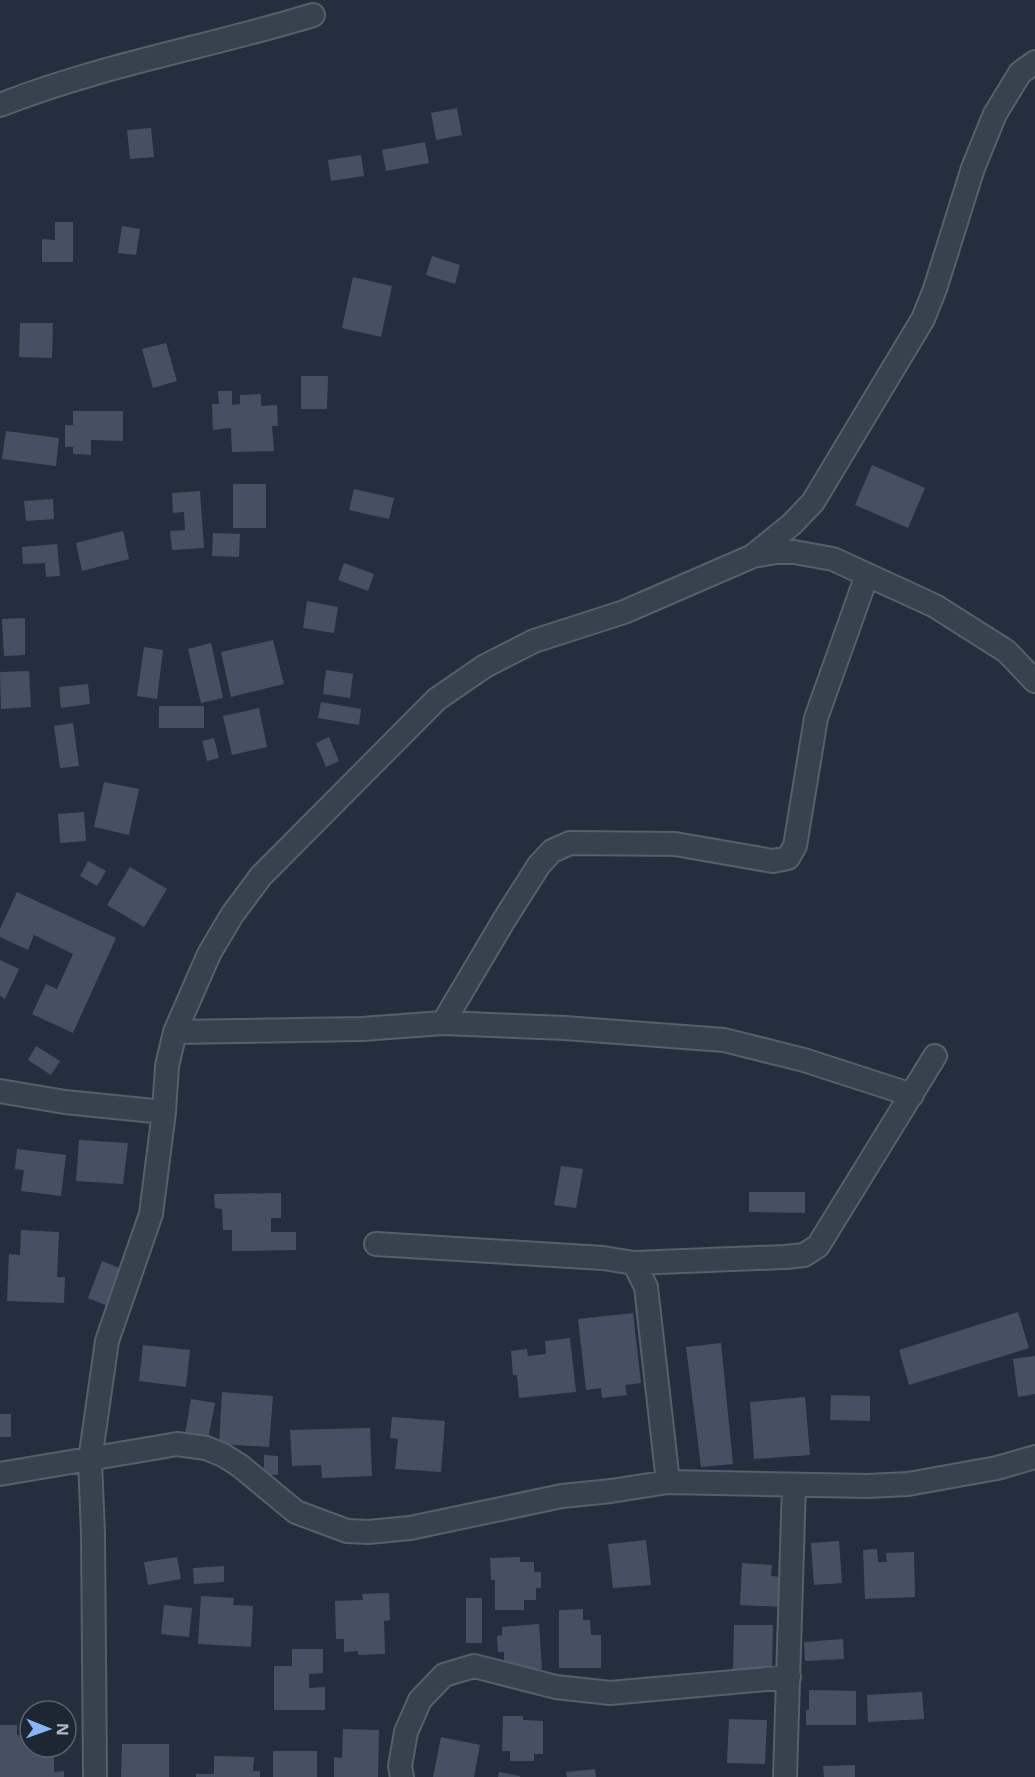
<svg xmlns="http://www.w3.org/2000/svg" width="1035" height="1777" font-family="'Open Sans',sans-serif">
  <rect width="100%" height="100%" fill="#242f3e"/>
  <!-- building -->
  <path fill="#455162" d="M457 108 462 135 436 140 431 113Z
    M151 128 154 157 130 159 127 130Z
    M425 142 429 163 386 171 382 150Z
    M361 155 364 176 331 181 328 160Z
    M55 222H73V262H42V239L55 240Z
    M122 226 140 229 136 255 118 253Z
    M432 256 460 265 455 284 426 275Z
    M353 277 392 286 381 337 342 328Z
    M20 323H53L52 358 19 357Z
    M166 343 177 381 153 388 142 349Z
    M301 376H328L327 409H301Z
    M218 391H232V405L240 404V395L261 394V406L277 405 278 426H272L274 451 232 452 231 428 213 430 212 404H219Z
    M73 411H123V441L91 440V455L73 454V447H65V425H73Z
    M6 431 59 438 56 466 2 459Z
    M872 465 925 488 908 528 855 505Z
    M233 484H266V528H233Z
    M354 489 394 498 389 519 349 510Z
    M200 491 204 548 172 550 170 531 185 530 184 512 173 513 172 493Z
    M53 499 54 519 26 521 24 501Z
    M123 531 129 559 82 571 76 543Z
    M213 533 240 534 239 557 212 556Z
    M57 544 60 576 46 577 45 563 23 564 22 547Z
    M344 563 374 574 368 591 338 580Z
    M307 601 338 607 334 633 303 628Z
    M25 618V655L4 656 2 619Z
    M273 640 284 684 231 697 221 652Z
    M211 643 223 698 201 703 188 649Z
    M144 647 163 650 157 699 137 696Z
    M326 670 353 674 350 698 323 694Z
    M29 671 31 707 1 709 0 672Z
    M88 684 90 704 61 708 59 687Z
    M321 702 361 709 359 725 318 718Z
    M159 706H204V728H159Z
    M259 708 267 747 232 755 223 716Z
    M73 723 79 766 60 768 54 726Z
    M329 737 339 761 326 767 316 743Z
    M214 738 219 758 207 761 202 741Z
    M104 782 139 789 129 835 94 827Z
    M84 812 86 841 60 843 58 814Z
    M88 861 106 871 97 886 80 876Z
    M130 867 167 889 144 927 107 905Z
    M17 892 116 938 73 1033 32 1014 46 984 57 989 73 954 34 935 28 950 0 937V929Z
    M0 960 19 969 5 999 0 996Z
    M36 1046 60 1061 51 1075 28 1060Z
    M79 1140 128 1143 123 1184 76 1181Z
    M17 1149 66 1155 61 1196 21 1191 24 1170 15 1169Z
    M561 1166 583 1169 576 1208 554 1205Z
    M749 1192H805V1213L749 1212Z
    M281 1193V1218H271V1232H296V1250L232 1251V1230H223L222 1209 215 1208 214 1194Z
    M21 1230 59 1232 57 1277H65L64 1303 7 1301 9 1254 20 1255Z
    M102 1261 122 1269 108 1306 88 1298Z
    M1018 1312 1029 1348 909 1385 899 1350Z
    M633 1313 641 1383 625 1385 627 1395 602 1398 601 1388 586 1390 578 1319Z
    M570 1338 576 1392 519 1398 517 1375H513L511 1351 527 1349 528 1356 546 1354 545 1341Z
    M721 1343 733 1464 701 1467 686 1347Z
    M143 1345 190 1350 186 1387 139 1381Z
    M1035 1356V1394L1018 1397 1013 1359Z
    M222 1392 273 1396 269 1447 219 1444Z
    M831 1395 870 1396V1421L830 1420Z
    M805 1397 810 1455 754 1459 750 1402Z
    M191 1399 215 1403 208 1439 185 1434Z
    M0 1414H11V1437H0Z
    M392 1417 445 1421 441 1472 395 1469 398 1439 390 1438Z
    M370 1428 372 1476 322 1478 321 1465 292 1466 290 1430Z
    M264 1455 278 1456V1475L264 1474Z
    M646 1540 651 1585 613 1588 608 1544Z
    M839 1541 842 1583 814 1585 811 1543Z
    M877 1549 878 1562H887L886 1553 914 1552 915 1597 865 1599 863 1550Z
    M177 1557 181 1579 148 1585 144 1562Z
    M520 1557V1562H534V1572H541V1588H536V1600H524V1610H495V1580H491L490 1558Z
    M742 1563 772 1565 771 1576 782 1577 781 1607 740 1605Z
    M224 1566V1582L194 1584 193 1568Z
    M389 1593 390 1620 384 1621 385 1654 358 1655V1651L344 1652V1639H336L335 1601 363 1600 362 1594Z
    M201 1596 234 1598 233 1605 253 1606 251 1647 198 1644Z
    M466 1598H482V1643H466Z
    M164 1605 192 1608 189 1637 161 1634Z
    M583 1609V1620H590L591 1635H601V1668H559V1610Z
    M539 1624 542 1669 519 1671 518 1664 504 1665V1652H498L497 1636 502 1635V1627Z
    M734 1625H773L772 1671 733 1670Z
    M843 1639 844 1659 805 1661 804 1642Z
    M292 1649H323V1673L309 1674V1688L325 1687V1710H274V1666H292Z
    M809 1690 856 1691V1725H806V1710H809Z
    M922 1692 924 1719 868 1722 867 1695Z
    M503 1716H523V1720L543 1721V1754H534V1761H510V1751H502Z
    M729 1719 767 1720 765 1764 727 1763Z
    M0 1725H17V1735H30V1747H40V1750L54 1751V1772L64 1771V1777H0Z
    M343 1729 379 1730 378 1777H334V1757L342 1758Z
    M441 1737 480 1745 474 1777H433Z
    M122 1744H169V1777H121Z
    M273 1751H317V1777H273Z
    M214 1756 254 1757 253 1771H260V1777H196V1774H214Z
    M855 1765V1777H824L823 1766Z
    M595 1769 596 1777H567L566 1772Z
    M499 1772 520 1776V1777H498Z"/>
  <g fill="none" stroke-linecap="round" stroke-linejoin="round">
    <!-- street casing -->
    <g stroke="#565f6c" stroke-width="26">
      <path id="street" d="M0 105C101 65 209 47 313 15
        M754 555 792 524 813 502 923 319 935 289 973 168 995 114 1020 73 1035 62
        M443 1023 504 920 539 865 552 851 570 843 675 844 773 861 788 858 795 846 816 718 867 575
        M175 1032 362 1029 443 1023 565 1028 724 1040 804 1060 912 1095
        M0 1091 65 1102 164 1112
        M376 1244 603 1258 634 1263 646 1287 668 1482
        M634 1263 785 1257 804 1255 818 1246 935 1056
        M0 1474 154 1448 177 1444 206 1448 223 1455 239 1465 296 1512 347 1531 368 1532 410 1528 562 1496 611 1491 668 1482 867 1486 908 1484 997 1468 1035 1457
        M95 1777 93 1534 90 1460 107 1341 151 1214 164 1112 167 1066 175 1032 209 954 232 915 261 876 437 699 485 666 534 641 624 612 753 556 776 552H794L833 559 935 606 1006 651 1035 681
        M402 1777 400 1766 406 1732 420 1700 444 1675 474 1666 556 1687 610 1693 789 1677
        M785 1777 794 1485"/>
    </g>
    <!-- street -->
    <use href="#street" stroke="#38414e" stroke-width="22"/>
  </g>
  <!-- north arrow -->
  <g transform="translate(48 1729) rotate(91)"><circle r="28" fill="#1d2633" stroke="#59626f" stroke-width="1.5"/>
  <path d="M0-4.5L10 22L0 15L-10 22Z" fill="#8ab4f8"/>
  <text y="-9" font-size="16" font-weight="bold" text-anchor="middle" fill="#b4bcc9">N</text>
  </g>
</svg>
